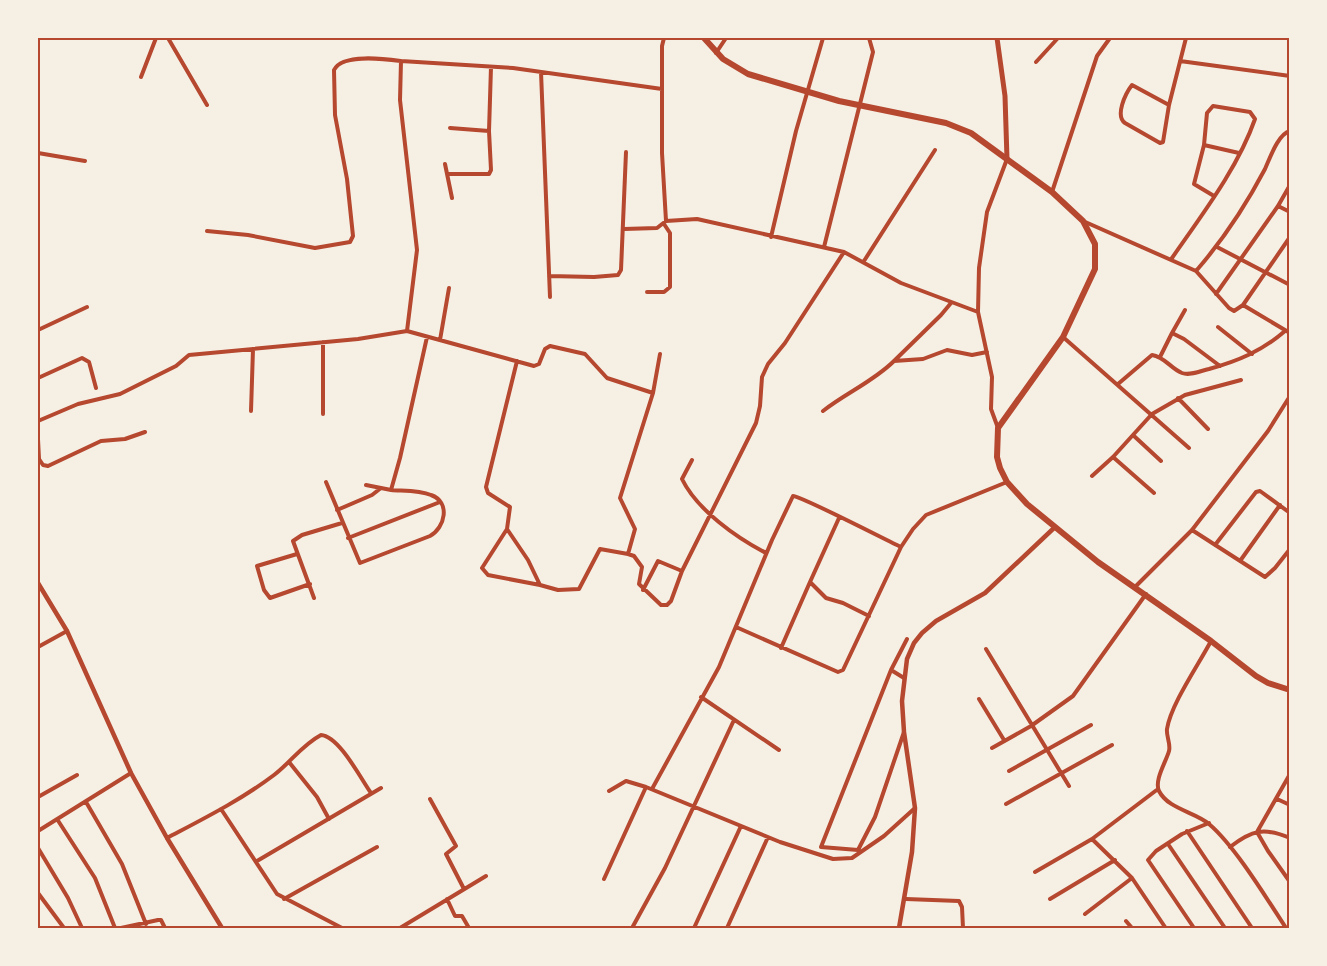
<svg xmlns="http://www.w3.org/2000/svg" width="1327" height="966" font-family="'Space Grotesk',sans-serif">
  <rect width="100%" height="100%" fill="#f6efe4"/>
  <g fill="none" stroke-linecap="round" stroke-linejoin="round">
    <!-- minor -->
    <path stroke="#b5482f" stroke-width="4" d="M168 38 207 105
      M664 38 662 46V153L666 221
      M716 53 726 38
      M1180 61 1290 76
      M1036 62 1058 38
      M541 72 550 297
      M141 77 156 38
      M1169 105 1132 85C1125 94 1115 116 1125 123L1160 143 1163 142 1169 105 1186 38
      M450 128 489 131 491 67
      M1204 145 1239 153
      M38 153 85 161
      M445 164 452 198
      M448 174H489L491 170 489 131
      M1052 192 1097 56 1110 38
      M1278 206 1290 212
      M1083 221 1196 271C1223 240 1246 205 1265 169 1270 158 1278 134 1290 131
      M624 229 657 228 666 221 697 219 844 252 901 283 978 312
      M207 231 248 235 315 248 350 242 353 236 347 179 335 115 334 70C342 53 386 59 401 61
      M771 237 796 131 823 38
      M824 247 873 52 869 38
      M1217 247 1290 285
      M1172 258C1201 216 1238 168 1255 119L1250 112 1213 106 1207 113 1204 145 1194 184 1214 196
      M864 261 935 150
      M1196 271 1229 308 1234 311 1243 305 1290 333
      M549 276 594 277 618 275 621 270 626 152
      M647 292H664L670 287V233L664 224
      M1216 294 1278 206 1290 185
      M1243 305 1290 237
      M1218 327 1252 354
      M38 330 87 307
      M407 331 534 366 539 364 545 349 550 346 585 354 607 378 653 393
      M1172 333 1185 310
      M1063 337 1189 448
      M440 340 449 288
      M660 354 653 393 620 498 635 529 628 554 634 556 642 567 639 584 661 605H667L671 601 682 571 756 423 760 406 762 377 768 364 785 343 844 252
      M1160 357 1172 333 1184 339 1220 366
      M517 361 486 487 488 493 510 507 507 529 528 560 540 585 558 590 579 589 600 549 628 554
      M894 361 941 315 951 303
      M38 378 82 358 89 362 96 388
      M1118 384 1152 355C1165 357 1170 368 1182 373 1190 376 1200 371 1209 369 1238 361 1262 351 1285 331
      M1178 398 1208 429
      M251 411 253 349
      M823 411C846 393 874 381 894 361L923 359 947 350 972 355 987 352
      M323 414V342
      M38 421 78 404 120 394 176 366 189 355 358 339 407 331 417 250 400 100 401 61 513 68 662 89
      M998 428 991 409 992 377 978 312 979 268 987 212 1007 159
      M1134 436 1161 461
      M38 439 39 459 43 465 48 466 101 441 125 439 145 432
      M1113 457 1154 493
      M692 460 682 479C697 510 737 538 766 553
      M1092 476 1113 457 1152 414 1185 395 1241 380
      M326 482 360 563 430 536C445 528 451 502 431 495 419 490 403 491 391 490
      M366 485 391 490 400 458 427 337
      M337 510 372 495 381 488
      M839 518 810 582 826 598 843 603 869 616
      M507 529 482 568 488 575 540 585
      M1192 530 1265 577 1275 568 1290 549
      M348 538 440 502
      M1215 545 1256 492 1260 491 1290 513
      M297 554 257 566 264 590 270 598 310 584
      M1240 561 1280 505
      M1135 587 1192 530 1268 431 1290 396
      M643 590 658 561 682 571
      M314 598 293 541 302 535 342 523
      M736 627 838 672 843 670 901 547 913 529 926 515 1007 482
      M1211 641C1199 664 1171 704 1167 729 1166 736 1171 744 1169 751 1166 762 1154 780 1159 791 1168 809 1195 812 1209 824 1235 846 1267 899 1286 928
      M38 647 67 631
      M781 648 810 582
      M986 649 1069 786
      M891 670 904 678
      M701 697 779 750
      M979 699 1004 740
      M904 732 875 817 858 850 821 847 891 670 907 639
      M992 748 1031 726 1073 696 1146 594
      M289 762 317 797 329 819
      M1009 771 1091 725
      M1290 774 1257 832 1268 851 1290 882
      M652 789 719 667 772 540 793 496C801 496 886 540 901 547
      M609 791 626 781 646 787 780 842 833 859 852 858 884 836 915 808
      M38 797 77 775
      M430 799 456 846 446 854 464 889
      M1277 799 1290 805
      M86 802 122 864 146 924
      M1006 804 1112 745
      M221 809 277 894 342 928
      M57 819 95 878 115 928
      M38 831 131 773
      M1187 831 1252 928
      M167 838C203 819 241 800 274 775 291 762 302 745 321 735 339 736 361 779 371 793
      M1168 844 1225 928
      M1230 847C1252 830 1264 827 1290 838
      M38 848 68 898 82 928
      M257 861 381 788
      M1035 872 1092 839
      M1132 878 1165 927 1164 928
      M604 879 646 787
      M38 893 64 928
      M284 899 377 847
      M447 899 455 916H462L469 928
      M906 899 959 901 962 907 963 928
      M1050 899 1115 860
      M1085 914 1132 878 1092 839 1158 789
      M1126 921 1132 928
      M121 928 158 920H161L165 928
      M400 928 486 876
      M632 928 665 868 734 720
      M694 928 741 826
      M727 928 768 837
      M1194 928 1148 860 1156 851 1182 834 1209 823"/>
    <!-- tertiary -->
    <path stroke="#b5482f" stroke-width="4.5" d="M38 583 67 631 131 773 167 838 222 928
      M899 928 912 852 915 808 904 732 902 701 907 659 914 643 922 633 936 621 985 593 1054 528"/>
    <!-- secondary -->
    <path stroke="#b5482f" stroke-width="5" d="M997 38 1005 96 1007 159"/>
    <!-- trunk -->
    <path stroke="#b5482f" stroke-width="6" d="M704 38 723 59 748 74 839 101 946 123 971 133 1052 192 1083 221 1095 244V269L1063 337 998 428 997 457 1000 468 1007 482 1027 504 1098 562 1211 641 1256 676 1268 683 1290 690"/>
  </g>
  <!-- border -->
  <rect width="1327" height="966" fill="none" stroke="#f6efe4" stroke-width="78"/>
  <rect x="39" y="39" width="1249" height="888" fill="none" stroke="#b5482f" stroke-width="2"/>
</svg>
